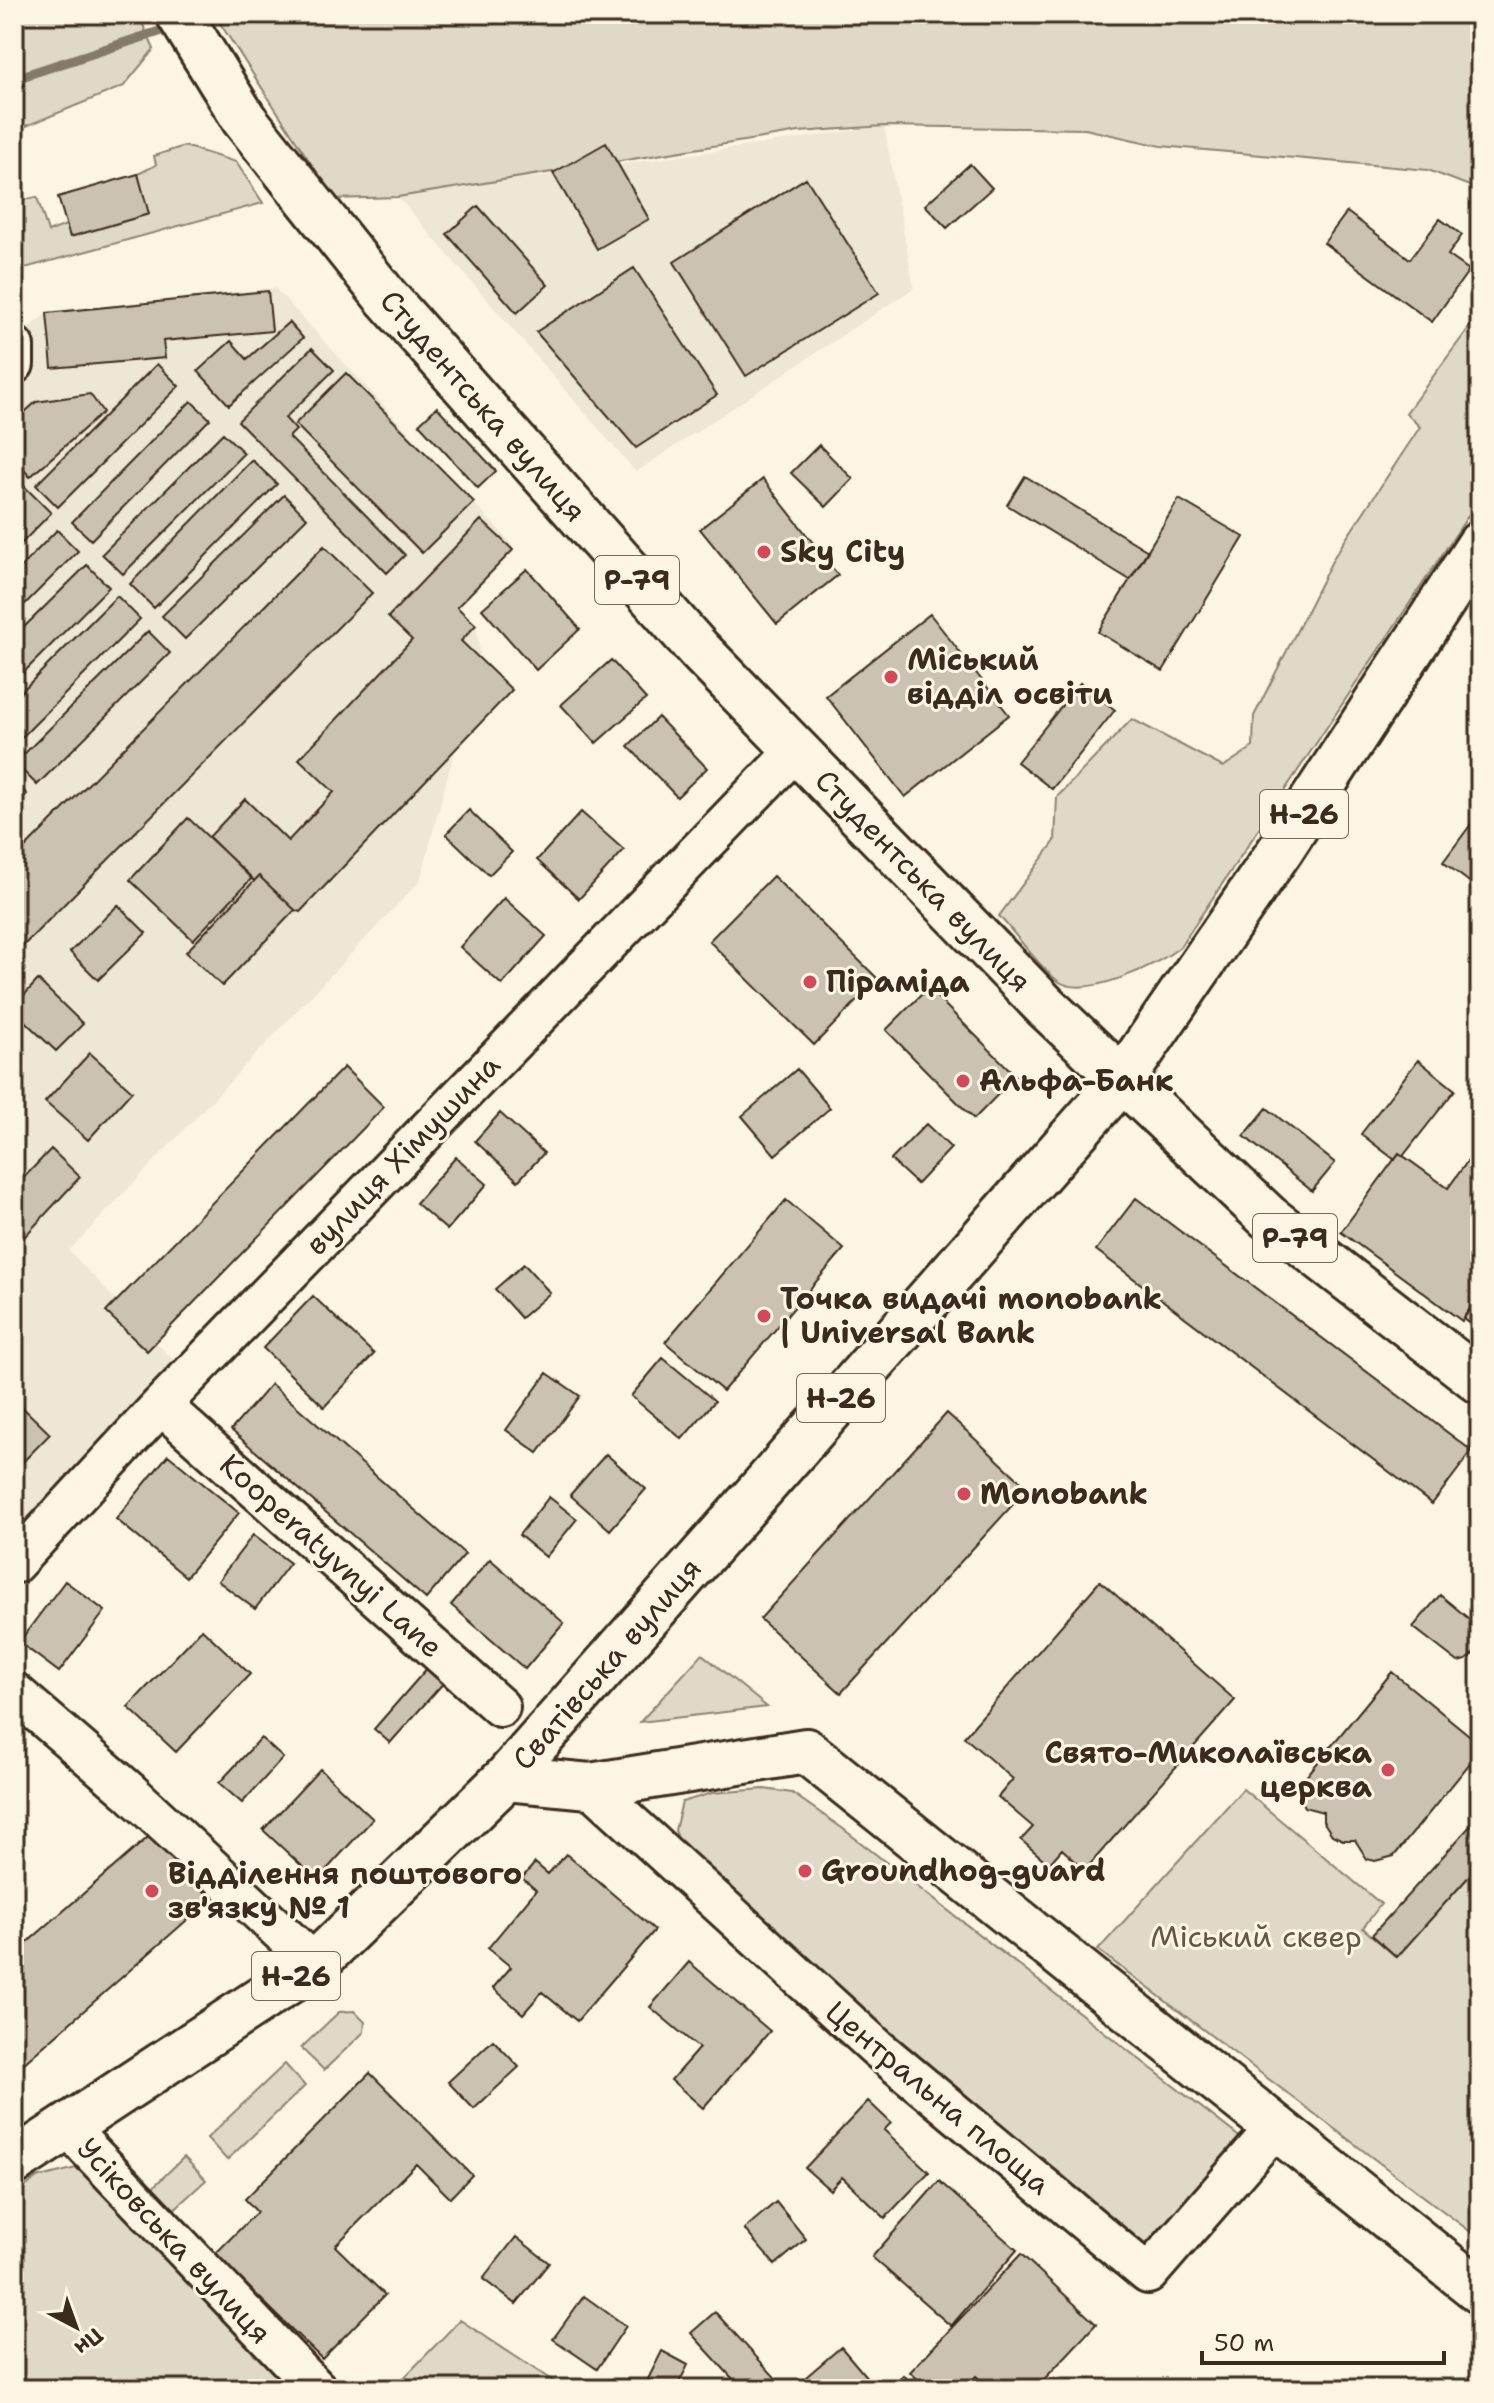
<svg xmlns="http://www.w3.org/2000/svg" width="1494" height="2403" font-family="'Shantell Sans',sans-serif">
  <rect width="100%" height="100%" fill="#fcf5e5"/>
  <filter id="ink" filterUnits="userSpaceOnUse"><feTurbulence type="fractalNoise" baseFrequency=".0125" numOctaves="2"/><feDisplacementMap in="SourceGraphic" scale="16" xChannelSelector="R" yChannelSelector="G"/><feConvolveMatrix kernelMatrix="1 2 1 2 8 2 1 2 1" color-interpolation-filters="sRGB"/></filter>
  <g filter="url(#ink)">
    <!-- built -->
    <path fill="#eee6d6" d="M884 126 914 288 636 472 398 197Z
      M275 288 511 543 513 550 458 607 476 625 480 653 420 881 69 1251 177 1364 130 1420 14 1532V340L47 313Z"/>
    <!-- green -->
    <path fill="#e0d8c8" stroke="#8e8173" stroke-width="2" d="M14 14H138L154 49 124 86 14 131Z
      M214 14H1480V190L1428 170 1161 146 1085 129 884 126 799 132 398 197 334 199Z
      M184 146 236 162 263 203 14 271V202L37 197 48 232 66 225 70 237 148 214 138 174 156 165 154 156Z
      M1480 313V498L1180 947C1158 965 1085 1000 1058 981 1039 967 1016 934 999 916L1055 841 1057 797 1132 719 1223 767 1253 747 1254 716 1334 557 1420 427 1406 413Z
      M702 1654 767 1707 640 1722Z
      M764 1789 792 1793 842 1828 1256 2150 1148 2274 682 1850 675 1830 682 1802 712 1793Z
      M1243 1789 1381 1904 1363 1928 1396 1957 1480 1864V2239L1098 1950Z
      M354 2011 365 2022 364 2032 324 2070 301 2048 339 2012Z
      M285 2064 305 2086 227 2160 207 2138Z
      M184 2157 206 2180 170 2213 149 2191Z
      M76 2168 104 2189 303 2389H14V2195L37 2178Z
      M460 2320 565 2389H393Z"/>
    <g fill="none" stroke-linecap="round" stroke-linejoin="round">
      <!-- stream -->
      <path stroke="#85796b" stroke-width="10" d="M14 79 176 26"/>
    </g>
    <!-- building -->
    <path fill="#ccc2b3" stroke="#3b2a1e" stroke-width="2" d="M606 143 649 219 597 249 553 173Z
      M970 164 992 188 947 228 925 205Z
      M138 174 149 214 70 237 58 197Z
      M806 178 879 293 746 376 674 262Z
      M478 206 548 285 517 313 447 234Z
      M1347 212 1410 259 1440 219 1462 235 1448 255 1469 270 1432 322 1324 243Z
      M634 268 717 395 636 448 536 332Z
      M268 291 272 331 163 341 165 358 52 368 47 313Z
      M289 322 303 338 229 405 198 371 231 341 247 359Z
      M312 348 334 370 285 418 296 430 289 437 405 555 387 573 238 421Z
      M157 364 179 386 58 507 36 485Z
      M346 373 474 502 422 553 295 424Z
      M90 394 103 412 30 477 14 458V422L36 402Z
      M191 401 210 419 91 540 72 522Z
      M437 407 496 471 478 488 419 424Z
      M223 433 244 453 123 574 102 554Z
      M819 445 853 479 826 507 791 473Z
      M252 460 277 484 154 608 130 584Z
      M1025 476 1148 551 1130 580 1007 505Z
      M763 479 838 575 777 624 700 529Z
      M23 485 51 513 14 551V494Z
      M284 495 307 518 185 639 162 616Z
      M1179 499 1244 537 1163 671 1098 632Z
      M481 520 513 550 457 607 476 625 461 641 512 690 300 912 295 910 259 876 254 881 209 837 245 799 288 841 334 792 299 759 412 640 388 617Z
      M57 530 78 551 14 615V574Z
      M324 546 372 593 14 955V859Z
      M87 565 109 587 14 682V637Z
      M527 569 580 629 536 670 482 609Z
      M117 596 140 619 14 745V699Z
      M930 614 1009 715 905 797 826 696Z
      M148 631 170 653 37 785 15 763Z
      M611 660 646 699 596 743 561 705Z
      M1080 683 1115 710 1052 789 1017 762Z
      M658 717 707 768 677 797 628 746Z
      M14 781 27 794 14 807Z
      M469 810 512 852 489 875 446 834Z
      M581 812 624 850 579 899 537 860Z
      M1480 812V890L1443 862Z
      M188 818 252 878 193 940 130 880Z
      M259 876 295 910 222 986 186 952Z
      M773 876 878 979 814 1045 709 941Z
      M504 898 546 936 502 985 460 947Z
      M118 905 146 933 98 980 70 952Z
      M38 980 83 1024 56 1051 14 1011V1006Z
      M928 988 1016 1076 974 1119 886 1030Z
      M90 1053 132 1091 88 1140 45 1102Z
      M1418 1060 1455 1090 1403 1156 1399 1153 1395 1160 1361 1134Z
      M344 1067 384 1107 147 1351 106 1312Z
      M797 1069 830 1108 775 1155 742 1116Z
      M1267 1108 1335 1163 1312 1191 1244 1136Z
      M500 1113 544 1153 518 1181 475 1141Z
      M926 1124 951 1148 917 1184 891 1160Z
      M1480 1144V1295L1462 1321 1341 1232 1399 1153 1448 1188Z
      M51 1149 80 1177 14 1248V1188Z
      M456 1157 487 1184 447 1230 416 1203Z
      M1136 1198 1472 1451 1432 1504 1096 1250Z
      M786 1200 844 1249 723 1391 665 1342Z
      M524 1264 550 1293 521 1318 495 1289Z
      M1480 1295V1331L1463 1318Z
      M313 1296 374 1354 324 1407 263 1348Z
      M663 1358 715 1401 682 1439 631 1396Z
      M547 1373 580 1396 538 1453 506 1430Z
      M271 1384 465 1554 426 1599 231 1430Z
      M14 1399 50 1434 14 1471Z
      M947 1413 1028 1488 841 1693 760 1619Z
      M606 1454 646 1489 610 1530 570 1495Z
      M168 1455 239 1513 186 1577 116 1519Z
      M549 1497 577 1519 546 1557 519 1535Z
      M253 1535 290 1563 255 1609 218 1581Z
      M490 1559 564 1623 525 1669 451 1605Z
      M65 1581 105 1611 59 1672 19 1642Z
      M1100 1581 1235 1700 1085 1870 1062 1849 1049 1864 1021 1840 1033 1827 998 1797 1013 1779 964 1737Z
      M1440 1595 1480 1628V1648L1466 1660 1458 1662 1413 1627Z
      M202 1629 250 1674 176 1752 128 1707Z
      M429 1666 446 1680 390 1743 374 1729Z
      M1392 1672 1480 1744V1751L1394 1856 1375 1861 1367 1859 1355 1840H1343L1332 1835 1323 1821V1812L1304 1807 1296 1789Z
      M261 1738 283 1758 242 1803 219 1783Z
      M320 1769 373 1819 317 1880 263 1830Z
      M1480 1815V1864L1397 1957 1372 1935Z
      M153 1833 211 1899 14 2072V1954Z
      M566 1854 655 1930 577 2021 542 1992 523 2014 493 1988 511 1967 488 1948 536 1890 522 1878 535 1863 548 1874Z
      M689 1962 770 2031 703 2108 671 2080 699 2048 650 2007Z
      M493 2040 519 2067 474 2109 448 2082Z
      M370 2073 472 2175 450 2198 416 2164 335 2246 385 2295 322 2359 215 2254 257 2212 245 2199Z
      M868 2101 891 2123 884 2130 929 2172 885 2218 842 2177 830 2190 805 2168Z
      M939 2181 1017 2250 951 2326 872 2257Z
      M776 2202 806 2239 775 2265 744 2229Z
      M516 2237 549 2263 516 2304 483 2279Z
      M1021 2254 1096 2324 1035 2389H990L976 2376 964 2389H928L910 2372Z
      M584 2296 626 2326 597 2369 553 2339Z
      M715 2312 783 2386 780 2389H742L691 2333Z
      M841 2347 868 2379 856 2389H806L800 2382Z
      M662 2351 688 2365 676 2389H643Z
      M903 2375 916 2389H888Z"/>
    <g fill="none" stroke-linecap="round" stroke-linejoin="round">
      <!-- street casing -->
      <g stroke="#3b2a1e" stroke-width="44">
        <path id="street" d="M14 346V364
          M161 1405 500 1707
          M14 1564 161 1405 796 750
          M14 1692 129 1791 315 1964
          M590 1786 877 2048 1148 2274 1275 2128
          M66 2126 317 2389"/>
      </g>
      <!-- primary casing -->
      <g stroke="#3b2a1e" stroke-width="50">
        <path id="primary" d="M179 14 244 119 385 296 699 650 1045 1006 1268 1217 1480 1381
          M506 1778 590 1786 806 1751 1480 2291
          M14 2162 315 1964 506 1778 1122 1080 1281 849 1480 544"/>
      </g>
      <!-- street -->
      <use href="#street" stroke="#fcf5e5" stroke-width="38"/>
      <!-- primary -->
      <use href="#primary" stroke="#fcf5e5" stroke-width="44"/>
    </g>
  </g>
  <!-- markers -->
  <g fill="#d1495b" stroke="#fcf5e5" stroke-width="3">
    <circle cx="764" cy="552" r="8"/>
    <circle cx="891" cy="677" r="8"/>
    <circle cx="810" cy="982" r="8"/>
    <circle cx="963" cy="1081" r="8"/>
    <circle cx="764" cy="1316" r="8"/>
    <circle cx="964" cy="1494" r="8"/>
    <circle cx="1388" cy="1770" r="8"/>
    <circle cx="805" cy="1871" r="8"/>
    <circle cx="152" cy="1891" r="8"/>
  </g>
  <g text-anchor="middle" stroke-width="6" stroke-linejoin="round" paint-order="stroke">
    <!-- shield labels -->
    <g fill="#fcf5e5" stroke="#75675a" stroke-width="2">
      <rect x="595" y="556" width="84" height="48" rx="6"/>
      <rect x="1260" y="790" width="88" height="48" rx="6"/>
      <rect x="1253" y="1214" width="84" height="48" rx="6"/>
      <rect x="797" y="1374" width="88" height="48" rx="6"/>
      <rect x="252" y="1952" width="88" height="48" rx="6"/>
    </g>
    <g font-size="28" font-weight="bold" fill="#3b2a1e">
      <text x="637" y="590">Р-79</text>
      <text x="1304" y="824">Н-26</text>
      <text x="1295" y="1248">Р-79</text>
      <text x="841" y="1408">Н-26</text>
      <text x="296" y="1986">Н-26</text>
    </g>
    <!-- street labels -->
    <g font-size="30" fill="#3b2a1e" stroke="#fcf5e5">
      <text transform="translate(483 406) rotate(49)" y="10">Студентська вулиця</text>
      <text transform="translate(923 881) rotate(46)" y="10">Студентська вулиця</text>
      <text transform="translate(403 1155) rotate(-46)" y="10">вулиця Хімушина</text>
      <text transform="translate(331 1556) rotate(42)" y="10">Kooperatyvnyi Lane</text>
      <text transform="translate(607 1664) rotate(-49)" y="10">Сватівська вулиця</text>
      <text transform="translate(938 2098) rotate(40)" y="10">Центральна площа</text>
      <text transform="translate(174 2241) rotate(47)" y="10">Усіковська вулиця</text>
    </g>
    <!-- poi labels -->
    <g font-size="30" font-weight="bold" fill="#3b2a1e" stroke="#fcf5e5" text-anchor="start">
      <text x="780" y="562">Sky City</text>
      <text x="907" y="670">Міський<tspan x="907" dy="34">відділ освіти</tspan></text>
      <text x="826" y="992">Піраміда</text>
      <text x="979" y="1091">Альфа-Банк</text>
      <text x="780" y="1309">Точка видачі monobank<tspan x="780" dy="34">| Universal Bank</tspan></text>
      <text x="980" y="1504">Monobank</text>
      <text x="1372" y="1763" text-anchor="end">Свято-Миколаївська<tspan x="1372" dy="34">церква</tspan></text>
      <text x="821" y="1881">Groundhog-guard</text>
      <text x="168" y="1884">Відділення поштового<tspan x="168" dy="34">зв'язку № 1</tspan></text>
    </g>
    <!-- park labels -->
    <g font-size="30" fill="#645648" stroke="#fcf5e5">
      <text x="1256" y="1947">Міський сквер</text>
    </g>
  </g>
  <!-- margin -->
  <rect width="1494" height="2403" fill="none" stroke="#fcf5e5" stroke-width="48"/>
  <rect x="24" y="24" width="1446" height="2355" fill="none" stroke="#3b2a1e" stroke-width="3" filter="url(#ink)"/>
  <!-- north arrow -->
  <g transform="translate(76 2327) rotate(139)" stroke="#fcf5e5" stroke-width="6" paint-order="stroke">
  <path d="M0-6L14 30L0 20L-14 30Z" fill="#3b2a1e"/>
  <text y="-12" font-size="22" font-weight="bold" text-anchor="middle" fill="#3b2a1e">Пн</text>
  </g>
  <!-- scale -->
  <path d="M1202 2351v12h242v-12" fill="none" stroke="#3b2a1e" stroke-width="4"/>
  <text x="1214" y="2351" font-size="24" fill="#3b2a1e" stroke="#fcf5e5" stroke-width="6" paint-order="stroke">50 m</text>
</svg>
